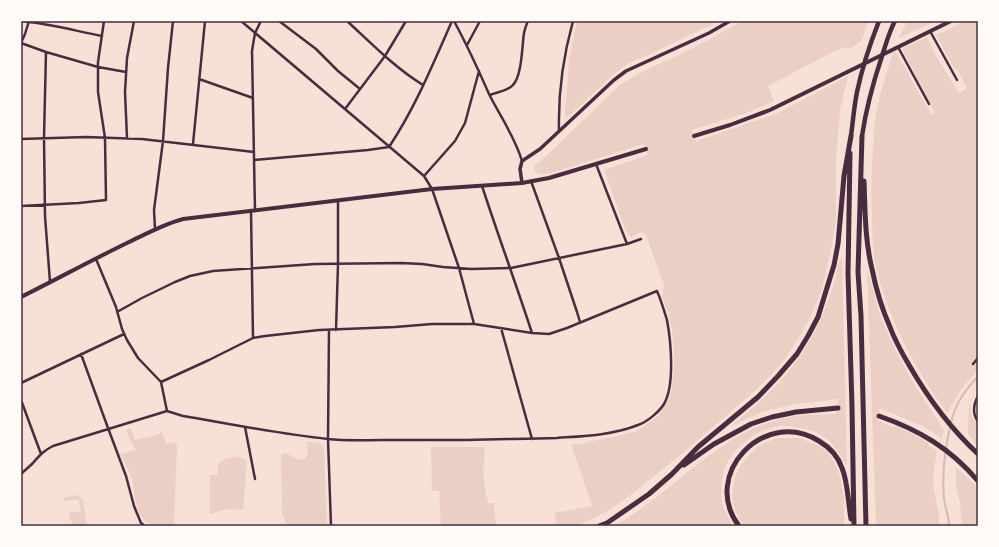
<svg xmlns="http://www.w3.org/2000/svg" width="999" height="547" font-family="Figtree,sans-serif">
  <rect width="100%" height="100%" fill="#f7e1d7"/>
  <!-- green -->
  <path fill="#ebcfc5" d="M577 21H719L653 53 627 64 614 74 567 118 565 114 569 60Z
    M742 21H869L861 41 850 49 845 47 827 55 768 86 774 101 749 112 692 130 696 141 778 113 848 76 840 110 836 160V220L830 255 822 289 817 302 810 318 798 339 784 360 771 375 757 389 690 447 632 494 609 510 588 521 572 526H556L555 513 592 506 571 444H580L597 440 614 437 637 431 658 416 670 398 672 386 674 370V352L672 330 668 312 662 297 664 285 646 235 642 232 631 237 629 235 626 231 604 170 648 155 644 144 554 172C547 174 539 176 534 170L535 165 544 158 619 86C638 72 660 64 681 54 699 45 717 35 735 25Z
    M907 21H936L899 38Z
    M966 21H978V370L962 388 947 413C917 371 892 327 879 278 873 259 872 238 872 218 871 195 871 173 873 151 874 137 874 122 877 108 881 90 887 71 893 53L896 52 920 95 932 115 935 113 902 49 927 37 935 54 959 93 967 88 957 69 955 70 936 35Z
    M840 259H842L847 466C841 456 836 447 827 439 819 433 809 429 799 428 792 426 785 425 778 426 758 429 735 447 726 465 723 472 721 487 721 495 722 507 727 516 733 526H614C624 521 633 514 642 508 682 480 719 440 765 424 777 419 791 416 804 415 815 414 826 415 837 414L838 399 795 404 762 412 730 427C742 416 755 406 767 395 793 370 814 339 826 306 832 291 836 275 840 259Z
    M867 270 868 271C873 289 877 309 885 327 900 363 922 397 944 430L942 438 924 427 880 408 878 420 889 426 897 427 915 435 929 443 928 445 937 451 934 469 933 486 939 514V526H876Z
    M969 403 972 416 978 427V447L974 443V441L968 434Z
    M131 428 135 440 157 435 162 432 166 444 176 442 177 447 174 526C166 526 157 527 150 524 135 518 135 493 132 480 130 471 124 462 120 454L135 450 132 441H130L126 430Z
    M777 438H799L815 444 828 452 835 464 840 476 844 498V526H744C726 503 730 474 750 454 753 452 755 449 757 447 763 443 771 441 777 438Z
    M307 442C314 442 322 441 324 449L327 526H288L282 515 281 455 286 453 297 459 303 460 308 455 307 451Z
    M431 447H481L484 448C487 457 482 465 483 474 484 483 486 493 488 503H494L496 526H441L439 491H432Z
    M234 457 241 458 247 461 243 510 228 509 210 514V475H217L218 464 225 459Z
    M956 467 972 482 978 489V526H962V523L960 503 956 487Z
    M77 495 83 499 85 515 87 526H73L68 513 81 511 78 499 65 501 64 498Z"/>
  <g fill="none" stroke-linecap="round" stroke-linejoin="round">
    <!-- stream -->
    <path stroke="#dcb8b0" stroke-width="2" d="M951 423C955 403 965 391 978 376
      M949 526C949 516 945 508 944 498 942 476 945 449 950 427"/>
    <!-- minor -->
    <path stroke="#4a2c40" stroke-width="2.5" d="M21 21C47 23 76 31 102 36
      M241 21 424 176 432 189 459 268 474 324
      M279 21 316 49 338 71 360 89
      M347 21C371 43 395 68 423 85
      M454 21C467 45 478 69 489 94 500 116 515 137 522 161
      M930 31 957 80
      M21 43 46 52 98 67 126 72
      M21 43 25 34 29 21
      M467 45 480 21
      M898 47 929 104
      M46 52 44 138 45 216 50 282
      M199 79 253 98
      M490 95C497 92 508 91 513 85 522 76 522 46 524 33 525 29 526 25 528 21
      M345 109 385 56 406 21
      M559 131C558 94 563 57 573 21
      M127 138 125 92 127 58 134 21
      M21 139 86 137 142 139 254 152
      M193 144 205 21
      M254 160 368 150 389 147C415 108 433 64 452 21
      M596 164 627 244
      M424 176 455 141 465 123 479 71
      M531 181 559 258 577 312 580 322
      M482 186C498 235 516 284 532 333
      M21 206 79 203 106 200 105 138 98 92V62L104 21
      M251 211 253 338
      M255 211 252 51 255 33 261 21
      M155 229 154 210 163 141 168 68 173 21
      M96 259 116 307 122 329 127 340 138 358 161 382 167 411
      M117 312 142 298 175 282 190 276 213 271 315 264 401 263 422 264 443 267 471 269 511 268 593 251 627 244 641 239
      M501 328 532 439
      M329 330 328 439 331 526
      M336 330 338 264V201
      M81 354 108 428 126 476 134 506 141 523 145 526
      M973 364 978 358
      M21 383 124 334
      M978 396C973 405 972 413 978 422
      M21 400 41 454
      M245 427 255 479
      M21 474C25 470 29 467 33 463 40 455 43 451 53 446L167 411 183 416C231 424 279 434 328 439 346 441 364 440 383 440 411 440 440 440 468 440 498 439 527 439 557 438 584 436 613 435 638 425 647 422 659 412 664 404 675 385 671 342 667 320 664 310 661 300 657 291L567 328 549 334 532 333 474 324H432L395 327 319 330 265 336 253 338 209 360 161 382"/>
    <!-- secondary -->
    <path stroke="#4a2c40" stroke-width="3.5" d="M522 183 520 169 522 161 540 149 614 80 626 71 709 33 730 21"/>
    <!-- primary -->
    <path stroke="#4a2c40" stroke-width="4" d="M694 136 730 125 770 110 951 21
      M21 297C57 279 92 260 127 243 146 234 164 224 183 219L432 189 522 183 549 178 646 149"/>
    <!-- trunk -->
    <path stroke="#4a2c40" stroke-width="4.5" d="M851 136C853 121 854 107 857 92 862 68 870 44 879 21
      M862 136C866 109 873 83 882 56 886 44 889 32 895 21"/>
    <!-- motorway -->
    <path stroke="#4a2c40" stroke-width="5" d="M862 136 858 272 861 316 866 526
      M850 153 848 274 852 406 854 526
      M864 181C865 210 865 241 872 269 876 289 882 309 890 327 895 341 902 353 909 365 928 398 950 428 978 454
      M879 416C919 430 950 448 978 481
      M684 465 714 444 751 424 772 417 796 412 838 408
      M599 526 607 523 649 494 672 474 698 447 758 397 778 376 797 354 808 336 818 317 834 265 838 244 844 176 851 136
      M739 526C700 475 764 407 819 441 829 447 838 456 842 468 848 482 848 503 851 519"/>
  </g>
  <!-- border -->
  <rect width="999" height="547" fill="none" stroke="#fffaf5" stroke-width="44"/>
  <rect x="22" y="22" width="955" height="503" fill="none" stroke="#4a2c40" stroke-width="1.5"/>
</svg>
